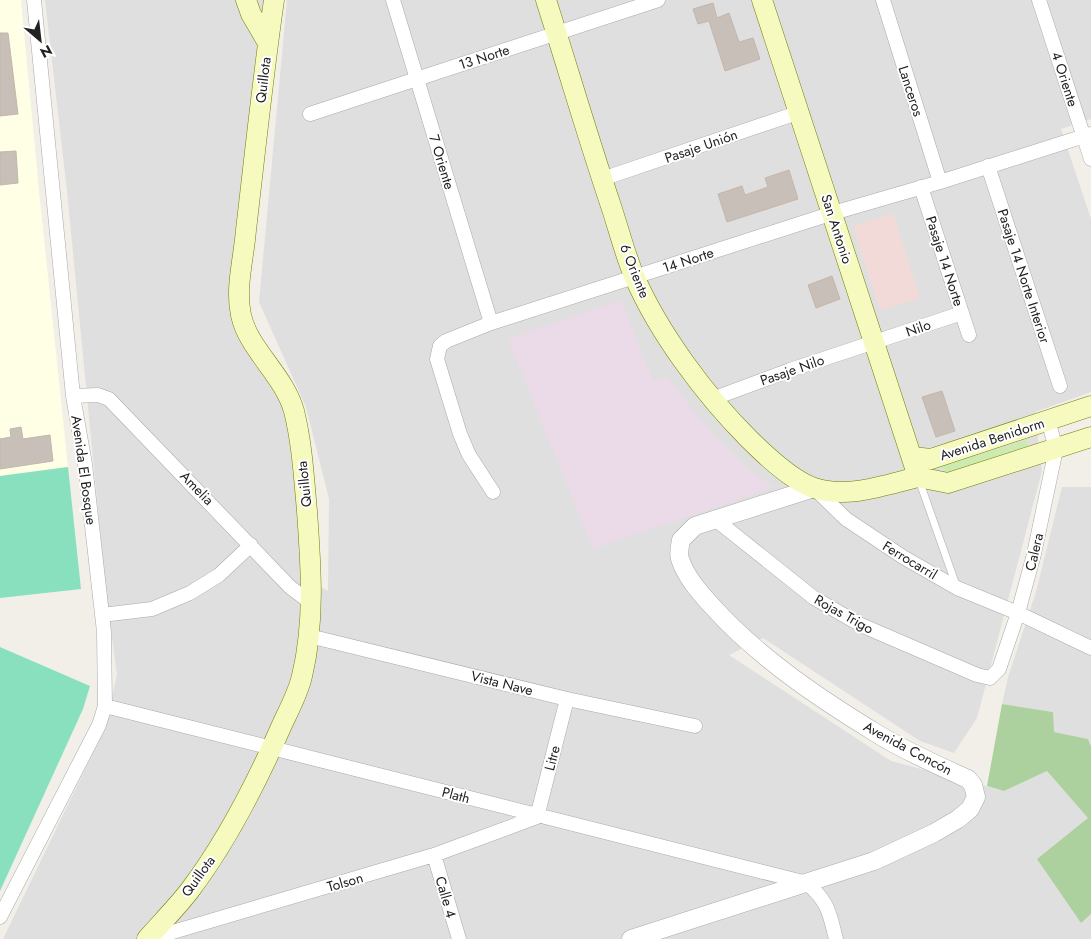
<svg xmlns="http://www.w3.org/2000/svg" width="1091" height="939" font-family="Jost,sans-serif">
  <rect width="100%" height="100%" fill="#f2efe9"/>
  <!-- residential -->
  <path fill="#e0dfdf" d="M45 0H269L231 317 293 422 313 583 328 591 329 499 306 407 259 302 287 0H1091V119L1061 129 1091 219V392L1035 412 1042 471 977 718 954 753 920 741 763 638 729 655 891 761 1004 791 1047 771 1089 818 1081 922 1091 914V939H3L105 728 117 675 106 592 67 191Z
    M1062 487H1091V746L1088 739 1053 732V712L1002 704 1008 677 1036 592Z"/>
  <!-- commercial -->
  <path fill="#f2dad9" d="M893 213 920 298 880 311 853 226Z"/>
  <!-- industrial -->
  <path fill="#ebdbe8" d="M621 300 653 381 668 377 681 396 711 432 751 471 774 487 593 549 508 339Z"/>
  <!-- education -->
  <path fill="#ffffe5" d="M0 0H21L39 191 68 467 0 476Z"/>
  <!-- grass -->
  <path fill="#cdebb0" d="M1026 440 1029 449 946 475 941 466Z"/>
  <!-- forest -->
  <path fill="#add19e" d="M1002 704 1053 712 1054 732 1088 739 1091 746V914L1081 923 1037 859 1088 818 1047 771 1004 791 987 786Z"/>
  <!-- pitch -->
  <path fill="#88e0be" d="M68 467 81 589 0 598V476Z
    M0 647 90 686 83 709 0 891Z"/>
  <!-- building -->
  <path fill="#c7bfb8" stroke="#c4b6ab" d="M713 3 717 18 729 13 739 42 753 38 760 59 725 71 709 21 698 24 693 9Z
    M0 33H8L18 114 0 116Z
    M16 151 18 183 0 185V152Z
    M789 170 798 199 727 222 718 194 742 186 745 195 768 187 765 178Z
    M832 276 840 299 816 308 808 285Z
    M942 391 955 431 936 437 922 397Z
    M21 427 23 439 50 435 53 461 0 469V439L11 437 10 429Z"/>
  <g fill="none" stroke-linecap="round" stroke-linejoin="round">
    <!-- service casing -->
    <g stroke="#a9a9a9" stroke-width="8">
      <path id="service" d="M919 480 956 585"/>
    </g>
    <!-- minor casing -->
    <g stroke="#a9a9a9" stroke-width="15">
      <path id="minor" d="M393 0 491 323
        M883 0 940 182
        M1039 0 1091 159
        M310 114 658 0
        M988 166 1060 386
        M602 179 800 112
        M921 187 969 335
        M73 396 98 395 109 399 290 587 311 603
        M712 399 790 370 962 313
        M814 488 846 519 903 557 957 588 1018 613 1091 648
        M493 492 469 455 460 434 437 359 440 346 446 341 491 323 833 213 940 182 1091 134
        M715 519 814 598 861 625 977 675 990 678 999 669 1018 613 1034 554 1056 449 1048 420
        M102 615 152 609 190 593 219 575 251 545
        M309 636 567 699 695 726
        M105 706C340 763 573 826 807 883 829 903 829 912 836 939
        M434 855 459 939
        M0 917 99 725 105 706 104 632 85 464 73 396 34 0
        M149 939 434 855 537 817 567 699"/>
    </g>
    <!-- tertiary casing -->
    <g stroke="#a9a9a9" stroke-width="19">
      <path id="tertiary" d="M631 939 874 861 934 833 958 819 970 809 976 797 973 785 968 779C937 765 905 751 876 733 817 697 758 657 712 606 699 592 686 577 680 559 678 553 680 546 681 540L695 526 814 488"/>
    </g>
    <!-- secondary casing -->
    <g stroke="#707d05" stroke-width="21">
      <path id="secondary" d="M246 0 251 14 268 43
        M546 0C568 69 588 138 611 206 619 230 625 255 635 278 659 333 705 395 748 438 765 455 791 480 814 488 848 499 885 485 918 477L762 0
        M912 457 931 459 1091 406
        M918 477 948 483 1091 437
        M147 939C161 923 177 907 190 890 227 841 256 784 281 727 288 711 298 694 302 676 315 622 311 566 307 511 304 478 302 443 294 411 284 375 248 349 241 315 235 288 244 257 246 230 255 153 263 76 274 0"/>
    </g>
    <!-- service -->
    <use href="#service" stroke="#fff" stroke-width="7"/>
    <!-- minor -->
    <use href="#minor" stroke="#fff" stroke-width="14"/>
    <!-- tertiary -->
    <use href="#tertiary" stroke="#fff" stroke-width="18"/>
    <!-- secondary -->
    <use href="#secondary" stroke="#f7fabf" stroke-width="20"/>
  </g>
  <g text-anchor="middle" stroke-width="4" stroke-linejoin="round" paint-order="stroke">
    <!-- street labels -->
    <g font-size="14" fill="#222" stroke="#fff">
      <text transform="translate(484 57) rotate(-18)" y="5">13 Norte</text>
      <text transform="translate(1065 79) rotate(72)" y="5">4 Oriente</text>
      <text transform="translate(263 80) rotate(-83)" y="5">Quillota</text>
      <text transform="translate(911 91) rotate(72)" y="5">Lanceros</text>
      <text transform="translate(701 146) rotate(-19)" y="5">Pasaje Unión</text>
      <text transform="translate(442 162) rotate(73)" y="5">7 Oriente</text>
      <text transform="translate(837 229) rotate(72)" y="5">San Antonio</text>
      <text transform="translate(688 260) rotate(-18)" y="5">14 Norte</text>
      <text transform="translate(945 261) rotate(72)" y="5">Pasaje 14 Norte</text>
      <text transform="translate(635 271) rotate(68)" y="5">6 Oriente</text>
      <text transform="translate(1024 276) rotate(72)" y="5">Pasaje 14 Norte Interior</text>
      <text transform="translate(918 328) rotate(-19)" y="5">Nilo</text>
      <text transform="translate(792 370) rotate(-19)" y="5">Pasaje Nilo</text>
      <text transform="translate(992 439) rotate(-18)" y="5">Avenida Benidorm</text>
      <text transform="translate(84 470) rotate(82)" y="5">Avenida El Bosque</text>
      <text transform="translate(304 484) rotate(-96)" y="5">Quillota</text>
      <text transform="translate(197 488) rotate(46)" y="5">Amelia</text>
      <text transform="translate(1034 552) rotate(-77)" y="5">Calera</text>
      <text transform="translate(910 560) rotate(31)" y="5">Ferrocarril</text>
      <text transform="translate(844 614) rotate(29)" y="5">Rojas Trigo</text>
      <text transform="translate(502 683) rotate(14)" y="5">Vista Nave</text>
      <text transform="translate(908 748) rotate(28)" y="5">Avenida Concón</text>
      <text transform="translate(552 758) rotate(-76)" y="5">Litre</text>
      <text transform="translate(456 795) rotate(15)" y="5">Plath</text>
      <text transform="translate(198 876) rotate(-54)" y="5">Quillota</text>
      <text transform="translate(345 882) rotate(-16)" y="5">Tolson</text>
      <text transform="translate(446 897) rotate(74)" y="5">Calle 4</text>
    </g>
  </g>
  <!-- north arrow -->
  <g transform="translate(40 40) rotate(152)" stroke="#ffffff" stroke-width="4" paint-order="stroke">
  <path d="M0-4L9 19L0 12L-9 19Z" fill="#222222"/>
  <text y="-8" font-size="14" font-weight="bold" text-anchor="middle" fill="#222222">N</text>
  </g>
</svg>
